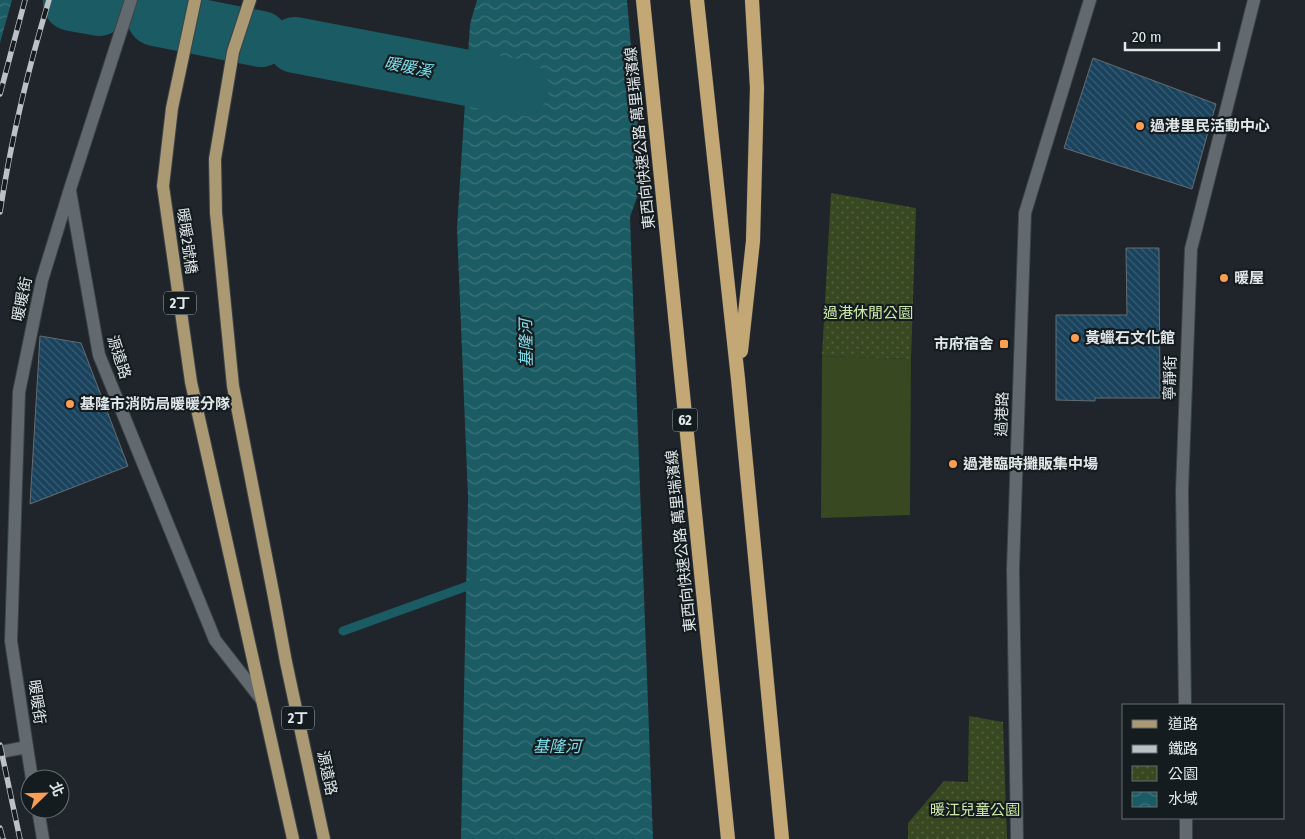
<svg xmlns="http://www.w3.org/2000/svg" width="1305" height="839" viewBox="0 0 1305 839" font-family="'Fira Sans Condensed','Noto Sans TC',sans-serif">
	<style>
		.grass { fill: #384820 }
		.park { fill: url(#park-dots) }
		.water { fill: url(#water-waves) }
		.pier { fill: #1f252a }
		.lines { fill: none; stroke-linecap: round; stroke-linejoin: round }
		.stream { stroke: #1b5b63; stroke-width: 9 }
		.river { stroke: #1b5b63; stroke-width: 56 }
		.building { fill: url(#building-back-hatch); stroke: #646c72 }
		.minor-casing { stroke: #3c4246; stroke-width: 14 }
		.tertiary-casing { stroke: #3c4246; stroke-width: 14 }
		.primary-casing { stroke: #3c4246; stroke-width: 14 }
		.trunk-casing { stroke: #3c4246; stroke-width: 15 }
		.minor { stroke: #626a70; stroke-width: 12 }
		.tertiary { stroke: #626a70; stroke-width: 12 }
		.primary { stroke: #ab9974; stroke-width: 12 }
		.trunk { stroke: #c3a876; stroke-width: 14 }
		.rail-casing { stroke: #bcc1c5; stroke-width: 5.5 }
		.rail { stroke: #151c20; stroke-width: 4; stroke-dasharray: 11; stroke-linecap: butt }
		.poi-dot { fill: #fb9e51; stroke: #151c20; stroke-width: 2 }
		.labels { text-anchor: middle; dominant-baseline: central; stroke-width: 4.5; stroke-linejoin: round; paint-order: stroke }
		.shield { fill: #151c20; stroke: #a4aaad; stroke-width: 1 }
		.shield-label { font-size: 14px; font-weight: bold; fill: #e2e7ea }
		.poi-label { font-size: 15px; font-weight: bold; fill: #e2e7ea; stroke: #151c20; text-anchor: start }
		.street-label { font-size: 15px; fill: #e2e7ea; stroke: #151c20 }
		.park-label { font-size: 15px; fill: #ceeaa6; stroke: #151c20 }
		.water-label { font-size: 16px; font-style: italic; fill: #7ee0ed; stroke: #151c20 }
	</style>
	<defs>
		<pattern id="park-dots" width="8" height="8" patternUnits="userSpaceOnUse" patternTransform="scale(1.25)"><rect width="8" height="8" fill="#384820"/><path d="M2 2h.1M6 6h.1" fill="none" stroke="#546241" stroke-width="1.8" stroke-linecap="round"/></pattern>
		<pattern id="water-waves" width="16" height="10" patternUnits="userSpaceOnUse" patternTransform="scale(1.25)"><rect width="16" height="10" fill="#1b5b63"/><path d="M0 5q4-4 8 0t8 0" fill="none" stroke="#3c737a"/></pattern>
		<pattern id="building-back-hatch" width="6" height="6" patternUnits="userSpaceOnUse" patternTransform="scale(1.25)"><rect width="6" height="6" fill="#19425c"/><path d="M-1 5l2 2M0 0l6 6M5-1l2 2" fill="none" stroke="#3a5d74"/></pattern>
	</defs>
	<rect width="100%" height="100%" fill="#1f252a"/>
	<path class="grass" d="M 822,356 L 911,359 L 910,515 L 821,518 Z"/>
	<path class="park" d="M 831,193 L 916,208 L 911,359 L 822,356 Z
		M 969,716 L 1003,722 L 1007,839 L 908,839 L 908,823 L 944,781 L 968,782 Z"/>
	<path class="water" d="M 0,0 L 12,0 L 0,43 Z
		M 477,0 L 707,0 L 630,217 L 653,839 L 461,839 L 468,498 L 457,228 L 470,24 Z"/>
	<path class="pier" d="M 627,0 L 709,0 L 644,185 L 635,92 Z"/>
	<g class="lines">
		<path class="stream" d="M 343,631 L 476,583"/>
		<path class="river" d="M 71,3 L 99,8
			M 155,18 L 261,39
			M 295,45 L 521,88"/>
	</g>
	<path class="building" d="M 1093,58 L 1216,104 L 1192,189 L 1064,148 Z
		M 1126,248 L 1159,248 L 1160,398 L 1095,398 L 1095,401 L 1056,400 L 1056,315 L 1127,315 Z
		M 40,336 L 81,343 L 128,466 L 30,504 Z"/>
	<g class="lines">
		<defs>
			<path id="minor" d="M 70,191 L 99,355 L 215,640 L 261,699
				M 1185,705 L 1182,491 L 1191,249 L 1254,0
				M 27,747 L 11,641 L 19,392 L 42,280 L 70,189 L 131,0
				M 1186,818 L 1186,839"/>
			<path id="tertiary" d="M 0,752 L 27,747 L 32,779
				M 38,809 L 43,839
				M 1017,839 L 1013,569 L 1025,213 L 1090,0"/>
			<path id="primary" d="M 195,0 L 172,108 L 163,186 L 191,382 L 293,839
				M 250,0 L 233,52 L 215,159 L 216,213 L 233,386 L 274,597 L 286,662 L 324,839"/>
			<path id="trunk" d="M 643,0 L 728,839
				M 697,0 L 738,379 L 782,839
				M 741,351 L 753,241 L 757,88 L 752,0"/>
		</defs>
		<use href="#minor" class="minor-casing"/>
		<use href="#tertiary" class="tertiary-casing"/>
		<use href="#primary" class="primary-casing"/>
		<use href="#trunk" class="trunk-casing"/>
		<use href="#minor" class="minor"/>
		<use href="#tertiary" class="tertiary"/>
		<use href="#primary" class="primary"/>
		<use href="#trunk" class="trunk"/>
		<defs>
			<path id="rail" d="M 0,94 L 25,0
				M 0,212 C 11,140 28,69 49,0
				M 0,745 L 20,839
				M 0,828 L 3,839"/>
		</defs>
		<use href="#rail" class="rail-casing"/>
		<use href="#rail" class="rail"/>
	</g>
	<g class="poi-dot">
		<circle cx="1140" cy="126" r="5"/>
		<circle cx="1224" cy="278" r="5"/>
		<circle cx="1075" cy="338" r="5"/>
		<rect x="999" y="339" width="10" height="10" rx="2.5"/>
		<circle cx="70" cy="404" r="5"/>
		<circle cx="953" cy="464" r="5"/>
	</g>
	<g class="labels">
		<g class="shield">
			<rect x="164" y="291.5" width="32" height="23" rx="4"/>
			<rect x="672.5" y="408.5" width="25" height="23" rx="4"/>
			<rect x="282" y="706.5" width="32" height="23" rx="4"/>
		</g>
		<g class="shield-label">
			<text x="180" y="303">2丁</text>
			<text x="685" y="420">62</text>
			<text x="298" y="718">2丁</text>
		</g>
		<g class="poi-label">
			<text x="1150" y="126">過港里民活動中心</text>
			<text x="1234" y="278">暖屋</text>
			<text x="1085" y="338">黃蠟石文化館</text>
			<text x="994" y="344" text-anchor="end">市府宿舍</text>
			<text x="80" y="404">基隆市消防局暖暖分隊</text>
			<text x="963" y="464">過港臨時攤販集中場</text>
		</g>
		<g class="street-label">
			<text transform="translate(640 138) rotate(-96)">東西向快速公路 萬里瑞濱線</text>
			<text transform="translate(187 241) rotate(82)">暖暖2號橋</text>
			<text transform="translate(22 299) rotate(-78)">暖暖街</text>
			<text transform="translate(119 357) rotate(72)">源遠路</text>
			<text transform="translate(1170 378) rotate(-88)">寧靜街</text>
			<text transform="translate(1002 414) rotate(-88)">過港路</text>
			<text transform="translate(681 541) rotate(-96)">東西向快速公路 萬里瑞濱線</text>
			<text transform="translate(37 702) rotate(82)">暖暖街</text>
			<text transform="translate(327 773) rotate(78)">源遠路</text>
		</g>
		<g class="park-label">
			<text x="868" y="313">過港休閒公園</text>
			<text x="975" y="810">暖江兒童公園</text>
		</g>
		<g class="water-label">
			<text transform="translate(408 67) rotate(11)">暖暖溪</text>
			<text transform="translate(526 343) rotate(-91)">基隆河</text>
			<text x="557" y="746">基隆河</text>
		</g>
	</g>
	<rect x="1122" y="704" width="162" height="115" fill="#151c20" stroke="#676d71"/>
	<rect x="1132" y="720" width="25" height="8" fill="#ab9974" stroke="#676d71"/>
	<text x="1168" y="729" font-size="15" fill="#e2e7ea">道路</text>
	<rect x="1132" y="745" width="25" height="8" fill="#bcc1c5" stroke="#676d71"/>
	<text x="1168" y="754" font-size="15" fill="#e2e7ea">鐵路</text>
	<rect x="1132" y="766" width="25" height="15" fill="url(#park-dots)" stroke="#676d71"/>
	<text x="1168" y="779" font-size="15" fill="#e2e7ea">公園</text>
	<rect x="1132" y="792" width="25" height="15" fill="url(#water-waves)" stroke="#676d71"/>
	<text x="1168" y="804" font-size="15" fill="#e2e7ea">水域</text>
	<g transform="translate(45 794) rotate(67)"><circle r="24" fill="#151c20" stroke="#676d71"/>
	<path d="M0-4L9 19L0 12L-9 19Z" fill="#fb9e51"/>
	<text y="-8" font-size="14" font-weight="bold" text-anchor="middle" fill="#e2e7ea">北</text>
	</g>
	<path d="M1125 42v8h94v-8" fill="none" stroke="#e2e7ea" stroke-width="2.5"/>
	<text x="1132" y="42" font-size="15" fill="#e2e7ea" stroke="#151c20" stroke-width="4" paint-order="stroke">20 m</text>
</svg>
